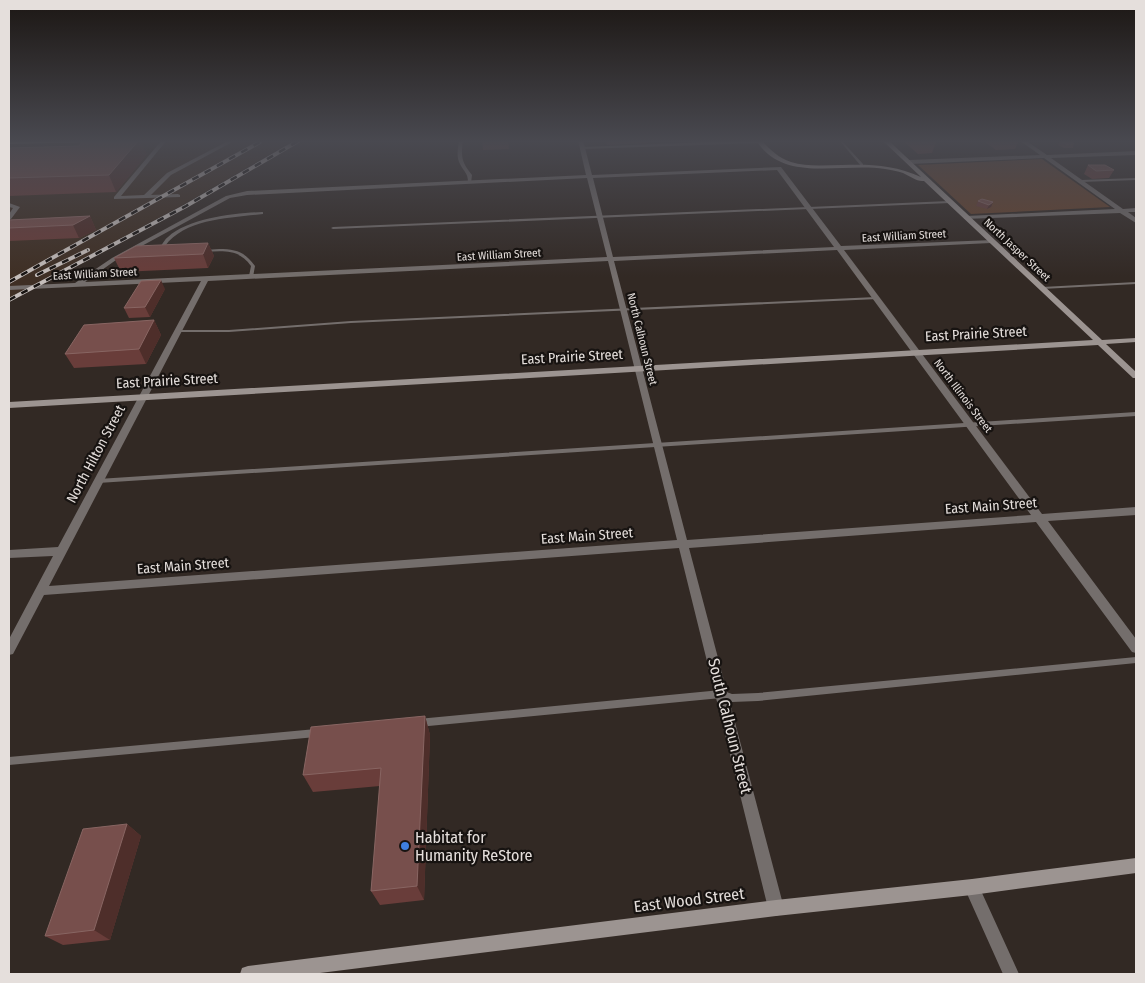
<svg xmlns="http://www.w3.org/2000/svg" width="1145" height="983" viewBox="0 0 1145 983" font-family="'Fira Sans Condensed',sans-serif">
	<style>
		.commercial { fill: #3f2f24 }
		.green { fill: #68422b }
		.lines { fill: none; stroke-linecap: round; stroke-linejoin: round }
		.lane { fill: #746e6c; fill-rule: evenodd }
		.street { fill: #746e6c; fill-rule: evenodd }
		.secondary { fill: #9c9491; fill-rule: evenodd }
		.primary { fill: #bcb1ad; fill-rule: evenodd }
		.rail-casing { stroke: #c5bebb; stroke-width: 4 }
		.rail { stroke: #171311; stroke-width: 2.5; stroke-dasharray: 7; stroke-linecap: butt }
		.wall { fill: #693d3a }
		.shaded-wall { fill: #4e2e2a }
		.building { fill: #774f4c; stroke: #886562 }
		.shop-dot { fill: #3f7fe0; stroke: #171311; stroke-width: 2 }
		.labels { text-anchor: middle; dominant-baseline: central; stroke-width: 4.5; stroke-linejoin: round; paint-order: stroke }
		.far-street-label { font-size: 11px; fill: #e5dfdc; stroke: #171311 }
		.street-label { font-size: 14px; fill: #e5dfdc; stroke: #171311 }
		.near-street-label { font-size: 16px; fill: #e5dfdc; stroke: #171311 }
		.near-poi-label { font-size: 16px; fill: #e5dfdc; stroke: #171311; text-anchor: start }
	</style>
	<rect width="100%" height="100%" fill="#322924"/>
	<path class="commercial" d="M 9,140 L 294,140 L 179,207 L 9,298 Z"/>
	<path class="green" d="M 1042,159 L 1110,207 L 971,214 L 918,165 Z"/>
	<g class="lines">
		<path class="lane" d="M 459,140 L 463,140 C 461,156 461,162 472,175 L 471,183 L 468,182 C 468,173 464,172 460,164 C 456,157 458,148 459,140 Z
			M 758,140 L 796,140 L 794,141 L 762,142 L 760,143 L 582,149 L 580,148 L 582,147 Z
			M 839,140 L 841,140 L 863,164 L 863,166 L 861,166 Z
			M 1136,178 L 1136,180 L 1081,182 L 1079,181 L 1081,180 Z
			M 949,201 L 950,201 L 950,203 L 333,229 L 331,228 L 333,227 Z
			M 262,212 L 263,212 L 263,214 C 231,218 186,218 165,246 L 169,250 L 168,251 L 166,251 L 161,246 C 163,243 165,239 168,237 C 188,218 236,213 262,212 Z
			M 219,249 C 236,249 245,252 255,266 L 253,277 L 249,276 L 251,266 C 239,249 224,251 205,252 L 203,251 L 205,250 Z
			M 1136,282 L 1136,284 L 1042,289 L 1040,288 L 1042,287 Z
			M 876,297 L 878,297 L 878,299 L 351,323 L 229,332 L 178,332 L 176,331 L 178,330 L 229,330 L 351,321 Z
			M 1136,412 L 1136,416 L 98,483 L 95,481 L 98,479 Z
			M 1136,657 L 1136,663 L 758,701 L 732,702 L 721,698 L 418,727 L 415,726 L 414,723 L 415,720 L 418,719 L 721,690 L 732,694 L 758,693 Z
			M 316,729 L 319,730 L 320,733 L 319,736 L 316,737 L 9,765 L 9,757 Z"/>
		<path class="street" d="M 162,140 L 167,140 L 121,196 L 144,195 L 167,173 L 230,140 L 236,140 L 171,175 L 151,195 L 178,194 L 180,195 L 180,197 L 114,199 L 114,197 Z
			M 578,140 L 583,140 L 592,175 L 781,167 L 841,246 L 993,240 L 994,241 L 991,243 L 844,250 L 1042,514 L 1136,507 L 1136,515 L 1048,521 L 1136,639 L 1136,653 L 1132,652 L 1036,522 L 689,548 L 784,908 L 782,914 L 776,916 L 770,914 L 768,908 L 679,548 L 44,595 L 13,654 L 9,655 L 9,639 L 53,556 L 9,558 L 9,550 L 58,547 L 201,281 L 9,290 L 9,286 L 75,283 L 112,258 L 226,196 L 247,191 L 586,175 ZM 777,170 L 834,247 L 613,257 L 593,178 ZM 587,178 L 607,257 L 85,282 L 116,260 L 230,198 L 247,195 ZM 837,250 L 1031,515 L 687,540 L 614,261 ZM 608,261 L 677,540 L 49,586 L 208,281 Z
			M 1019,140 L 1025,140 L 1047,155 L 1136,151 L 1136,155 L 1051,158 L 1123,209 L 1136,208 L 1136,212 L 1128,212 L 1136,218 L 1136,223 L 1120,213 L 964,219 L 964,217 L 966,216 L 1115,209 L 1044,158 L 909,164 L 906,162 L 909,160 L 1040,155 Z
			M 9,203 L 20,207 L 11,219 L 9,220 L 9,214 L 13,208 L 9,207 Z
			M 972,879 L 977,882 L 1019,974 L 1003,974 L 964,887 L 967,882 Z"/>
		<path class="secondary" d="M 756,140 L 761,140 C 770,149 778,158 791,162 C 807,167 825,165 842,165 C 870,164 895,165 921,177 L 882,140 L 888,140 L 1102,340 L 1136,338 L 1136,342 L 1106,344 L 1136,372 L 1136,378 L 1133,378 L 1098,345 L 9,408 L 9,402 L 1093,340 L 924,181 C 917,182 910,176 903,173 C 898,171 891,170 885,169 C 842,162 783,184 756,140 Z
			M 1136,858 L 1136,873 L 972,895 L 776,916 L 312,974 L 240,974 L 242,968 L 248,966 L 776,900 L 972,879 Z"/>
		<path class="primary" d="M 9,140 L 90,140 L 87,142 L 9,144 Z"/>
		<defs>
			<path id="rail" d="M 37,275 L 88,250
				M 9,282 L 260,142
				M 9,300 L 186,206 L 300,140"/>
		</defs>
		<use href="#rail" class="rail-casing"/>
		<use href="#rail" class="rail"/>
	</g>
	<path class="wall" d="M 482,140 L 508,140 L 509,149 L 483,150 Z
		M 605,140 L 648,140 L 648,143 L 607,145 Z
		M 902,140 L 949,140 L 948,141 L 936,142 L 932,153 L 918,154 Z
		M 967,140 L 1019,140 L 1015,149 L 996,150 L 985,142 L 971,142 Z
		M 1060,141 L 1074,144 L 1073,148 L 1064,148 L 1058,145 Z
		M 9,148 L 147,154 L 116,192 L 9,196 Z
		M 1088,165 L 1114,170 L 1109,178 L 1092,179 L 1084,174 Z
		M 978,201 L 993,202 L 991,207 L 987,209 L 976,206 Z
		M 90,216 L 96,230 L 79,238 L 9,241 L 9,220 Z
		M 208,243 L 214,256 L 208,268 L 121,272 L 114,258 Z
		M 165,289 L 150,317 L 129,318 L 124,308 Z
		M 154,320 L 161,335 L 146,364 L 74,368 L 65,354 Z
		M 425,716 L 430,735 L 424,900 L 380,905 L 371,891 L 380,786 L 313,792 L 303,775 Z
		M 127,824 L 141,836 L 110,940 L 63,945 L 45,936 Z"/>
	<path class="shaded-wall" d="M 139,140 L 141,140 L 147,154 L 116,192 L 109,175 Z
		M 993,202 L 991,207 L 987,209 L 989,205 Z
		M 90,216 L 96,230 L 79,238 L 73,225 Z
		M 208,243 L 214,256 L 208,268 L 203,254 Z
		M 161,280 L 165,289 L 150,317 L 145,307 Z
		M 154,320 L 161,335 L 146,364 L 139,349 Z
		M 425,716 L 430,735 L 424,900 L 417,886 Z
		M 127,824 L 141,836 L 110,940 L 94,930 Z"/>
	<path class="building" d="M 84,140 L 139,140 L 109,175 L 9,178 L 9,148 L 79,146 Z
		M 919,140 L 934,140 L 936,141 L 922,142 Z
		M 1068,140 L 1074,144 L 1066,144 L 1060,141 Z
		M 1088,165 L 1105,165 L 1114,170 L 1096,171 Z
		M 982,199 L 993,202 L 989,205 L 978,201 Z
		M 90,216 L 73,225 L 9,228 L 9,220 Z
		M 208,243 L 203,254 L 114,258 L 136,246 Z
		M 161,280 L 145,307 L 124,308 L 141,281 Z
		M 154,320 L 139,349 L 65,354 L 84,325 Z
		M 425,716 L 417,886 L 371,891 L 381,768 L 303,775 L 311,727 Z
		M 127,824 L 94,930 L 45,936 L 83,829 Z"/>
	<linearGradient id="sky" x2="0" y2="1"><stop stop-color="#1c1714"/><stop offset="0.51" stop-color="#494950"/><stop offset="1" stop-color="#494950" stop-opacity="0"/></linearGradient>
	<rect width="1145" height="277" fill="url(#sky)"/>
	<circle class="shop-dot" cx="405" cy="846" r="5"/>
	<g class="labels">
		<g class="far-street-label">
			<text transform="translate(904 236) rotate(-3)">East William Street</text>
			<text transform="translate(1017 250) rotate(43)">North Jasper Street</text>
			<text transform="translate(499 255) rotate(-3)">East William Street</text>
			<text transform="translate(95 274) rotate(-3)">East William Street</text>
			<text transform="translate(642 339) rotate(76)">North Calhoun Street</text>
			<text transform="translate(963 396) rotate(53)">North Illinois Street</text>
		</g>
		<g class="street-label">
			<text transform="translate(976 334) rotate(-3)">East Prairie Street</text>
			<text transform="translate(572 357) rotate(-3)">East Prairie Street</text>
			<text transform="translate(167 381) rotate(-3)">East Prairie Street</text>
			<text transform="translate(96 454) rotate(-62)">North Hilton Street</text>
			<text transform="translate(991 506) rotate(-4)">East Main Street</text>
			<text transform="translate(587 536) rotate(-4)">East Main Street</text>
			<text transform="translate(183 566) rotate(-4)">East Main Street</text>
		</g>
		<g class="near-street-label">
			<text transform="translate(730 726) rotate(76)">South Calhoun Street</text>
			<text transform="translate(689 900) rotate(-7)">East Wood Street</text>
		</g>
		<g class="near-poi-label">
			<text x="415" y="837">Habitat for<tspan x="415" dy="18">Humanity ReStore</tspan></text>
		</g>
	</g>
	<rect width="1145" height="983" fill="none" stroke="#e5dfdc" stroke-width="20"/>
</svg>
